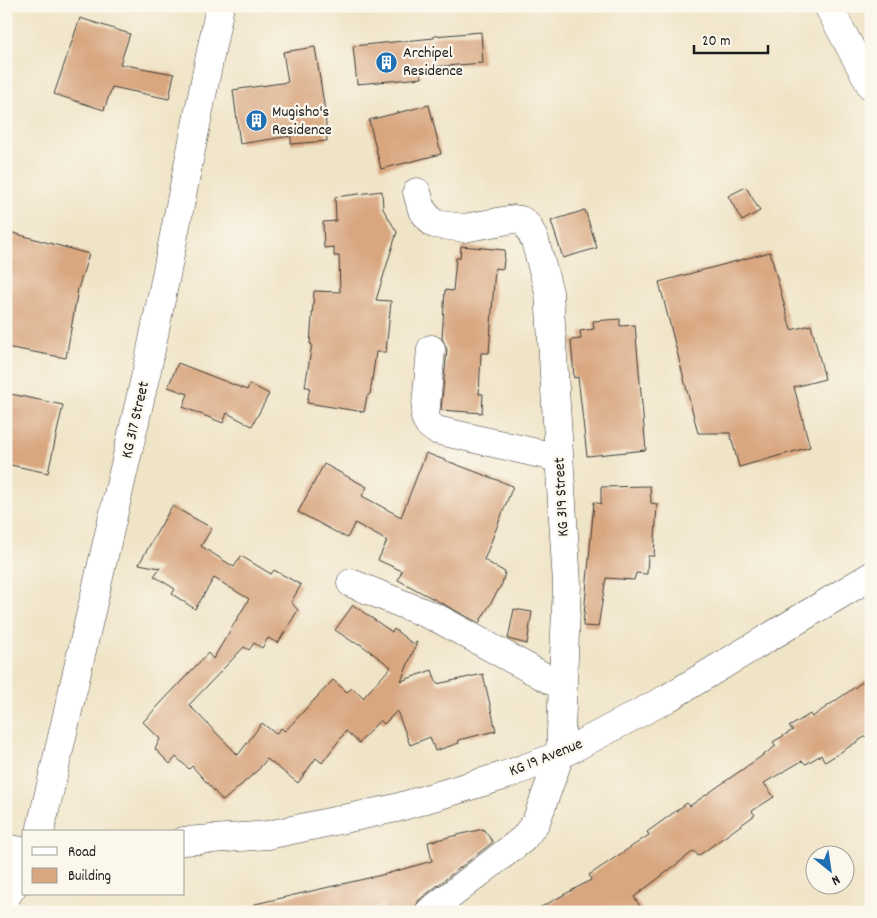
<svg xmlns="http://www.w3.org/2000/svg" width="877" height="918" viewBox="0 0 877 918" font-family="Dekko,sans-serif">
	<style>
		.building { fill: #d8a67f }
		.lines { fill: none; stroke-linecap: round; stroke-linejoin: round }
		.minor-casing { stroke: #3c3a36; stroke-width: 29 }
		.major-casing { stroke: #3c3a36; stroke-width: 29 }
		.minor { stroke: #fff; stroke-width: 28 }
		.major { stroke: #fff; stroke-width: 28 }
		.labels { text-anchor: middle; dominant-baseline: central; stroke-width: 4.5; stroke-linejoin: round; paint-order: stroke }
		.poi-label { font-size: 16px; fill: #1c1c1c; stroke: #fbf7ec; text-anchor: start }
		.street-label { font-size: 16px; fill: #1c1c1c; stroke: #fbf7ec }
	</style>
	<rect width="100%" height="100%" fill="#fbf7ec"/>
	<filter id="ink" filterUnits="userSpaceOnUse"><feTurbulence type="fractalNoise" baseFrequency=".02" numOctaves="2"/><feDisplacementMap in="SourceGraphic" scale="10" xChannelSelector="R" yChannelSelector="G"/><feConvolveMatrix kernelMatrix="1 2 1 2 8 2 1 2 1" color-interpolation-filters="sRGB"/></filter>
	<filter id="wash" filterUnits="userSpaceOnUse"><feTurbulence type="fractalNoise" baseFrequency=".0096" numOctaves="4" result="noise"/><feDisplacementMap in="SourceGraphic" scale="20" xChannelSelector="R" yChannelSelector="G"/><feGaussianBlur stdDeviation="1.12" result="paint"/><feColorMatrix in="noise" values="0 0 0 0 0 0 0 0 0 0 0 0 0 0 0 0 0 1.4 0 .05"/><feComposite in="paint" operator="in"/></filter>
	<g filter="url(#wash)">
		<rect width="100%" height="100%" fill="#f0e4c7"/>
		<g id="blocks">
			<path class="building" d="M 80,18 L 130,34 L 120,64 L 174,74 L 169,99 L 112,87 L 104,110 L 54,94 Z
				M 481,32 L 483,63 L 419,68 L 422,78 L 357,84 L 353,46 L 434,38 L 434,36 Z
				M 315,47 L 325,111 L 327,141 L 291,144 L 291,136 L 240,144 L 233,90 L 288,82 L 283,52 Z
				M 429,105 L 441,154 L 381,169 L 369,120 Z
				M 746,187 L 760,211 L 742,221 L 728,196 Z
				M 382,191 L 383,209 L 397,232 L 376,300 L 391,301 L 386,352 L 376,352 L 370,394 L 367,396 L 364,412 L 307,403 L 310,387 L 305,387 L 312,344 L 310,344 L 314,291 L 340,292 L 339,256 L 334,256 L 334,247 L 324,248 L 323,222 L 336,221 L 335,197 Z
				M 585,210 L 597,248 L 563,258 L 551,221 Z
				M 6,231 L 89,254 L 78,289 L 66,358 L 6,347 Z
				M 461,246 L 505,250 L 503,269 L 495,268 L 489,353 L 481,353 L 479,394 L 483,394 L 482,413 L 441,410 L 447,350 L 442,338 L 445,290 L 453,291 L 456,258 L 460,258 Z
				M 770,252 L 791,330 L 811,325 L 825,379 L 794,387 L 810,447 L 739,467 L 730,433 L 698,433 L 659,282 Z
				M 620,319 L 620,326 L 635,325 L 646,450 L 587,456 L 578,377 L 574,378 L 571,340 L 581,339 L 580,331 L 594,329 L 593,321 Z
				M 178,363 L 247,390 L 250,384 L 269,394 L 252,426 L 227,413 L 223,423 L 183,407 L 188,394 L 168,387 Z
				M 6,393 L 63,405 L 48,473 L 6,464 Z
				M 426,453 L 513,486 L 484,560 L 505,572 L 502,584 L 479,623 L 398,580 L 402,571 L 378,560 L 387,541 L 355,523 L 347,538 L 298,512 L 324,464 L 367,487 L 362,496 L 401,517 Z
				M 650,486 L 651,503 L 657,504 L 654,556 L 648,556 L 647,574 L 636,573 L 634,580 L 606,578 L 598,627 L 583,626 L 594,502 L 601,504 L 601,487 Z
				M 172,506 L 212,528 L 201,546 L 234,567 L 241,556 L 271,574 L 274,570 L 301,585 L 291,602 L 298,610 L 278,643 L 268,638 L 262,648 L 254,643 L 249,650 L 244,647 L 189,705 L 238,755 L 262,723 L 276,734 L 281,728 L 285,731 L 333,680 L 347,692 L 352,688 L 363,698 L 391,667 L 360,644 L 353,642 L 335,630 L 353,605 L 392,632 L 394,629 L 413,644 L 417,642 L 401,681 L 432,670 L 437,684 L 483,674 L 496,731 L 458,740 L 459,743 L 435,751 L 430,737 L 410,745 L 397,711 L 384,724 L 380,720 L 359,743 L 346,731 L 322,763 L 316,758 L 298,783 L 267,759 L 258,770 L 223,801 L 192,766 L 189,769 L 176,757 L 170,764 L 155,749 L 160,739 L 143,722 L 208,653 L 213,659 L 249,599 L 214,578 L 195,609 L 172,594 L 175,589 L 154,576 L 160,568 L 139,564 Z
				M 514,609 L 532,612 L 527,644 L 508,639 Z
				M 871,676 L 871,733 L 825,762 L 821,755 L 806,764 L 802,761 L 764,783 L 774,797 L 752,811 L 755,815 L 698,856 L 694,851 L 634,897 L 644,912 L 532,912 L 591,880 L 589,875 L 649,835 L 647,832 L 687,803 L 690,806 L 776,746 L 773,742 L 793,730 L 789,727 L 810,714 L 812,717 Z
				M 483,829 L 493,842 L 419,900 L 414,912 L 385,912 L 383,906 L 358,912 L 256,912 L 255,904 L 386,874 L 432,861 L 428,842 Z"/>
		</g>
	</g>
	<g filter="url(#ink)">
		<use href="#blocks" fill-opacity="0" stroke="#3c3a36" stroke-width="1"/>
		<g class="lines">
			<defs>
				<path id="minor" d="M 828,6 L 871,86
					M 417,192 L 422,210 L 434,224 L 464,228 L 514,219 L 521,220 L 528,226 L 535,241 L 549,292 L 567,584 L 560,755 L 536,822 L 523,839 L 429,912
					M 431,349 L 425,417 L 428,424 L 436,430 L 559,458
					M 351,583 L 439,619 L 563,687
					M 40,832 L 148,365 L 220,6
					M 6,897 L 24,870"/>
				<path id="major" d="M 184,841 L 268,835 L 396,808 L 503,776 L 560,755 L 666,699 L 871,576
					M 6,849 L 24,851"/>
			</defs>
			<use href="#minor" class="minor-casing"/>
			<use href="#major" class="major-casing"/>
			<use href="#minor" class="minor"/>
			<use href="#major" class="major"/>
		</g>
	</g>
	<defs>
		<symbol id="building-disc" viewBox="-11 -11 22 22"><circle r="9.5" fill="#1f6fb2" stroke="#fbf7ec"/><path d="M-4-6H4V6H1V3H-1V6H-4ZM-2.5-4.3h1.7v1.8h-1.7ZM.8-4.3h1.7v1.8H.8ZM-2.5-1h1.7V.8h-1.7ZM.8-1h1.7V.8H.8Z" fill="#fff"/></symbol>
	</defs>
	<g fill-rule="evenodd">
		<use href="#building-disc" x="374" y="50" width="25" height="25"/>
		<use href="#building-disc" x="244" y="108" width="25" height="25"/>
	</g>
	<g class="labels">
		<g class="poi-label">
			<text x="403" y="53">Archipel<tspan x="403" dy="18">Residence</tspan></text>
			<text x="272" y="112">Mugisho's<tspan x="272" dy="18">Residence</tspan></text>
		</g>
		<g class="street-label">
			<text transform="translate(136 420) rotate(-77)">KG 317 Street</text>
			<text transform="translate(562 497) rotate(-93)">KG 319 Street</text>
			<text transform="translate(546 758) rotate(-22)">KG 19 Avenue</text>
		</g>
	</g>
	<rect width="877" height="918" fill="none" stroke="#fbf7ec" stroke-width="25"/>
	<rect x="22" y="830" width="162" height="65" fill="#fbf7ec" stroke="#a29f99"/>
	<rect x="32" y="847" width="25" height="8" fill="#ffffff" stroke="#a29f99"/>
	<text x="68" y="856" font-size="15" fill="#1c1c1c">Road</text>
	<rect x="32" y="868" width="25" height="15" fill="#d8a67f" stroke="#a29f99"/>
	<text x="68" y="880" font-size="15" fill="#1c1c1c">Building</text>
	<g transform="translate(830 870) rotate(150)"><circle r="24" fill="#fbf7ec" stroke="#a29f99"/>
	<path d="M0-4L9 19L0 12L-9 19Z" fill="#1f6fb2"/>
	<text y="-8" font-size="14" font-weight="bold" text-anchor="middle" fill="#1c1c1c">N</text>
	</g>
	<path d="M694 45v8h74v-8" fill="none" stroke="#1c1c1c" stroke-width="2.5"/>
	<text x="702" y="45" font-size="15" fill="#1c1c1c" stroke="#fbf7ec" stroke-width="4" paint-order="stroke">20 m</text>
</svg>
